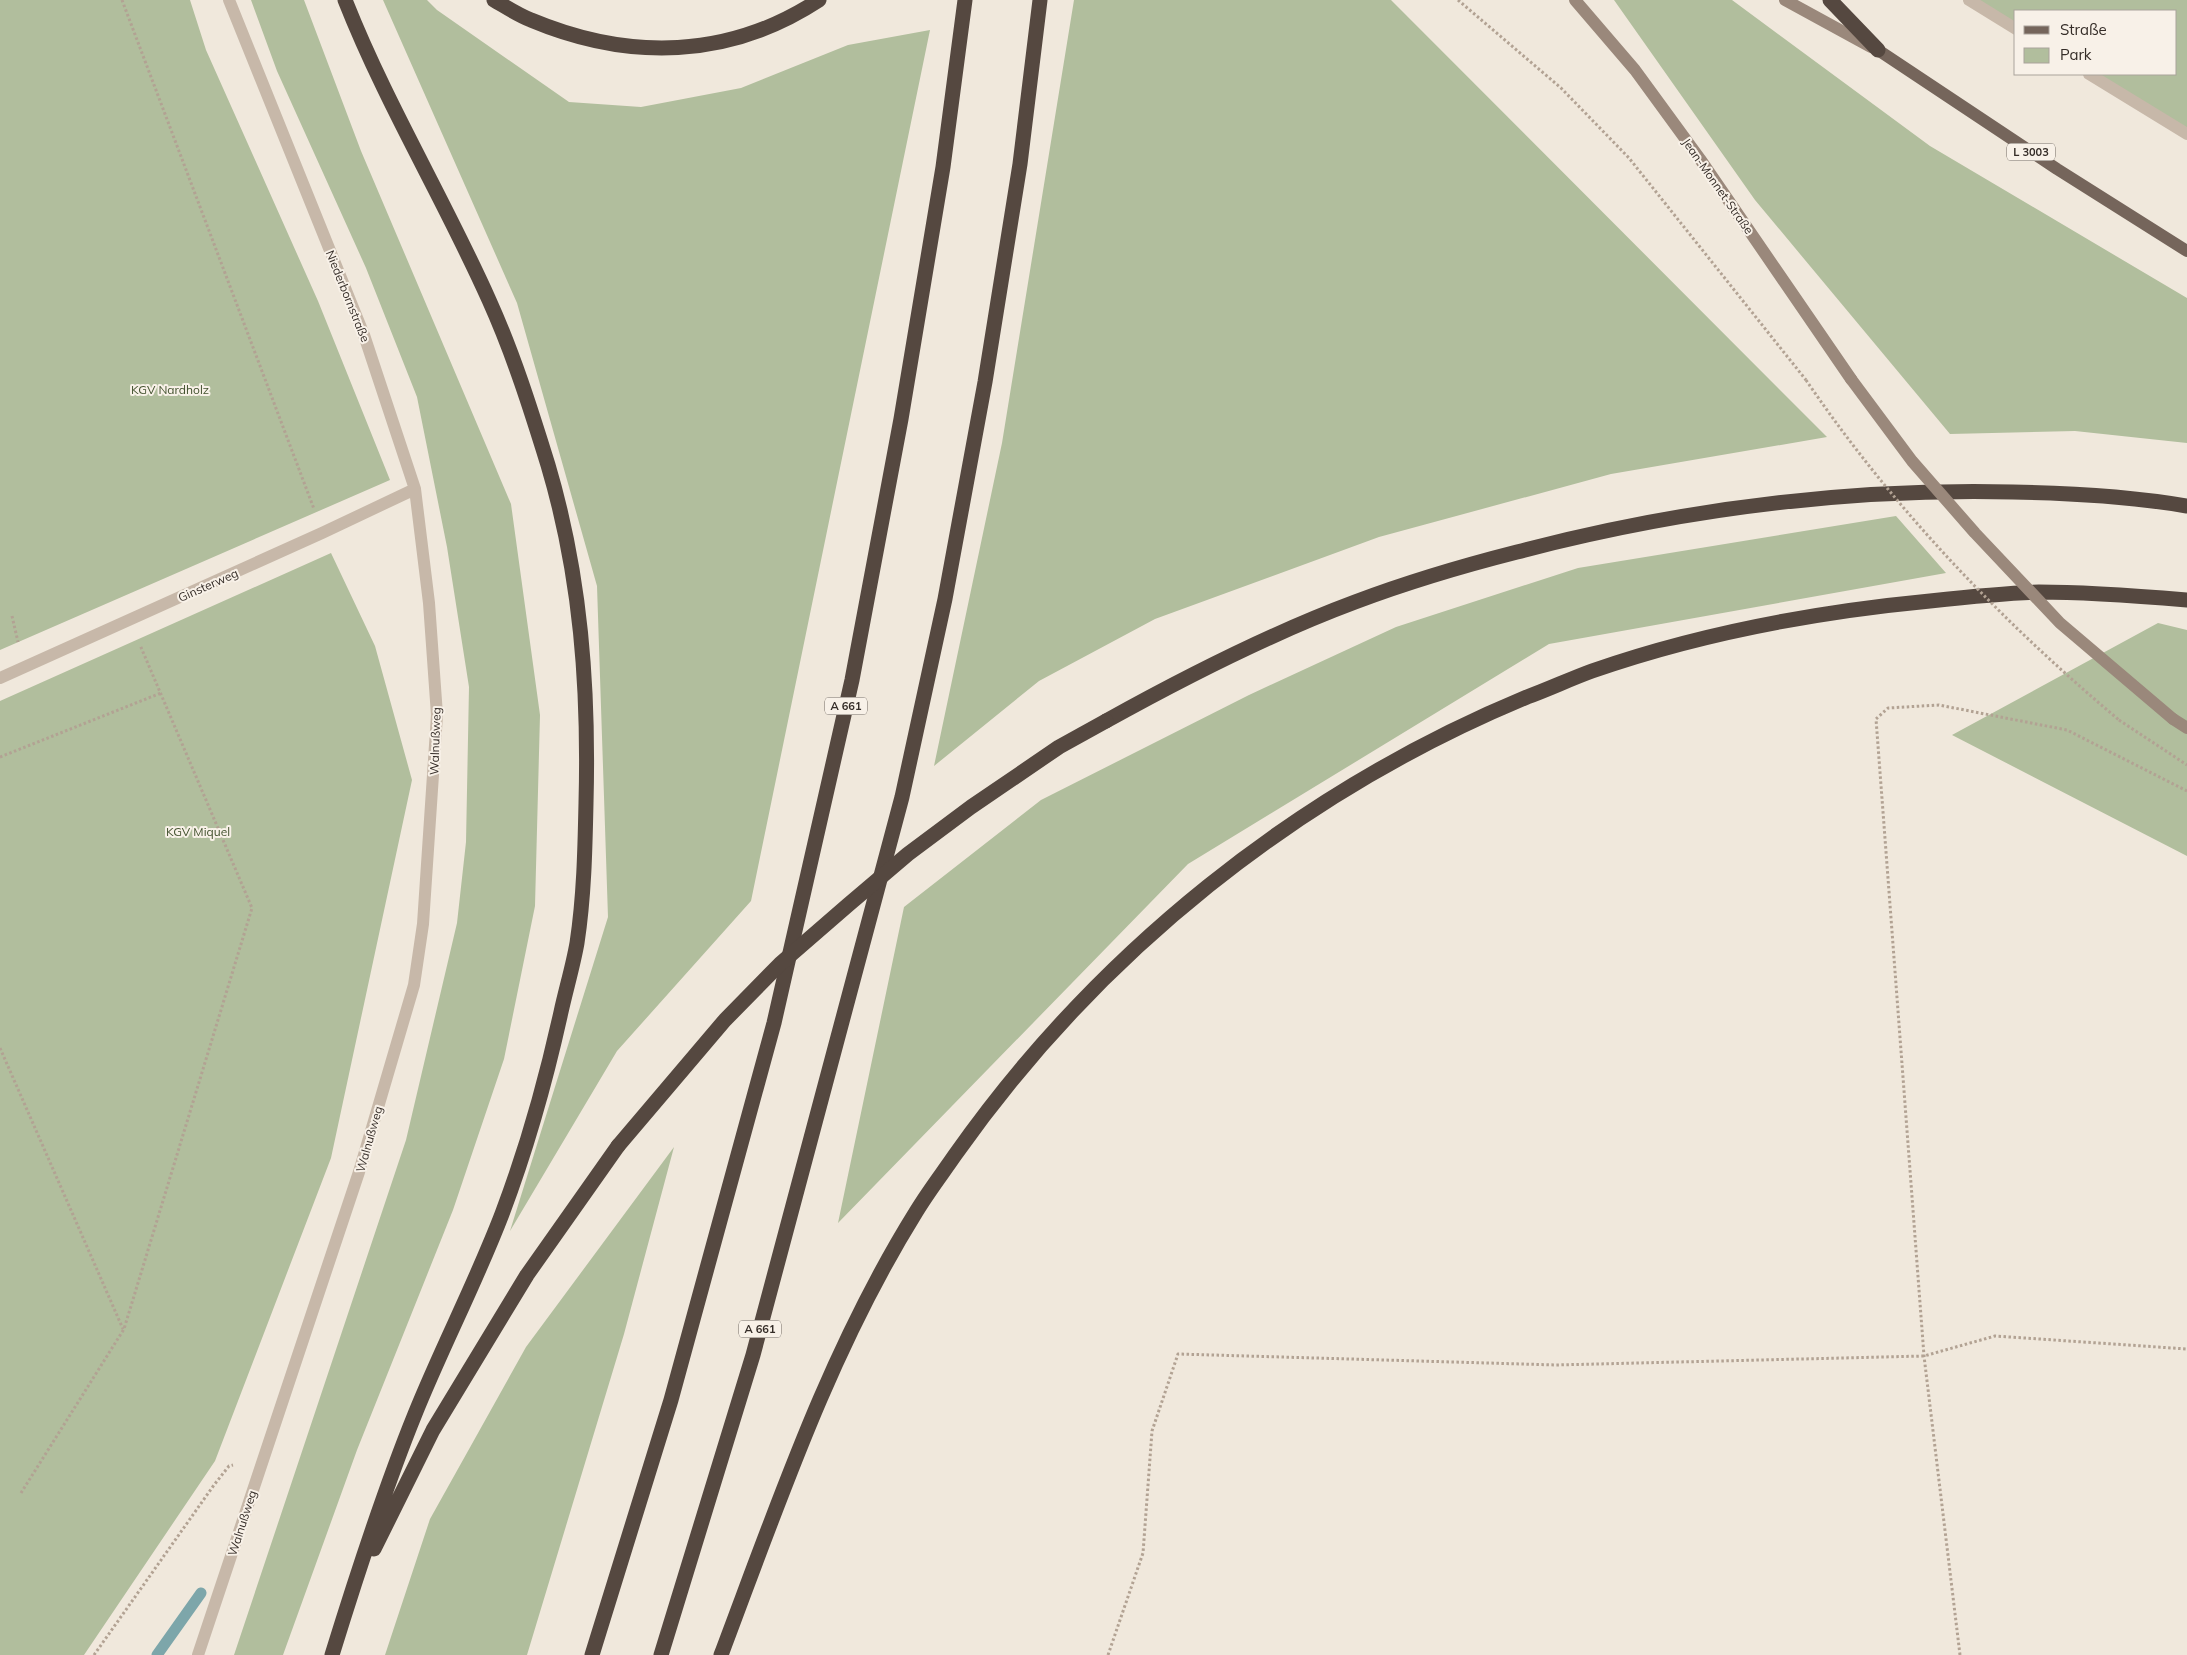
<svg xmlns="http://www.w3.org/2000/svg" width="2187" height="1655" viewBox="0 0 2187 1655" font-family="Mulish,sans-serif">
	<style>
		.green { fill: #b1be9d }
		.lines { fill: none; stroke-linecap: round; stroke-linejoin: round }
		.stream { stroke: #7da6aa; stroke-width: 11 }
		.path { stroke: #b2a293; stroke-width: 3; stroke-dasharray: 2.5 2.5; stroke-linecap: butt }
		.lane { stroke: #c7b8a9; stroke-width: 12 }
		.secondary { stroke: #9a887b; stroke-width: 12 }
		.primary { stroke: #75655b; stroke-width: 12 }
		.highway { stroke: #554840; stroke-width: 15 }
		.path-bridge { stroke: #b2a293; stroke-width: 3; stroke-dasharray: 2.5 2.5; stroke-linecap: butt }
		.secondary-bridge { stroke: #9a887b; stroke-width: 12 }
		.highway-bridge { stroke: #554840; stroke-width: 15 }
		.labels { text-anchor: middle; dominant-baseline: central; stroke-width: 4; stroke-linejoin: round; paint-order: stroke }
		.shield { fill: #f8f1e8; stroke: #706862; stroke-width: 1 }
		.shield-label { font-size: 11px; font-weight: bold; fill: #352d28 }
		.street-label { font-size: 12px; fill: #352d28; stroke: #f8f1e8 }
		.park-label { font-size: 12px; fill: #42512e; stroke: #f8f1e8 }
	</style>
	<rect width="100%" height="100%" fill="#f0e8dc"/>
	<path class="green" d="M 0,0 L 190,0 L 206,50 L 318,301 L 390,480 L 0,650 Z
		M 251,0 L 304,0 L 361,151 L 511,504 L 540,715 L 535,906 L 504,1059 L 453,1210 L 357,1450 L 283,1655 L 234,1655 L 406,1140 L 457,923 L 466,842 L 469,687 L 447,547 L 417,397 L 366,268 L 277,71 Z
		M 383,0 L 427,0 L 437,10 L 569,102 L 641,107 L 741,88 L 848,45 L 930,30 L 751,901 L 617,1051 L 510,1231 L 608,917 L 597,586 L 517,303 Z
		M 1074,0 L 1391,0 L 1827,437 L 1611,474 L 1379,537 L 1155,619 L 1039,681 L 934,766 L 1002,443 Z
		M 1614,0 L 1732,0 L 1930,146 L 2187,298 L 2187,443 L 2075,431 L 1950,434 L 1755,200 Z
		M 1966,0 L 2187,0 L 2187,139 L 2083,74 L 2176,74 L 2176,11 L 2016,11 L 2016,31 Z
		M 1896,516 L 1946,573 L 1549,644 L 1188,864 L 838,1223 L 904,907 L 1041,800 L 1249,695 L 1396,627 L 1578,568 Z
		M 331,553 L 375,646 L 412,780 L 331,1158 L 215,1461 L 84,1655 L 0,1655 L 0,701 Z
		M 2158,623 L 2187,630 L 2187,856 L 1952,735 Z
		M 674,1147 L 624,1334 L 527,1655 L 385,1655 L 430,1519 L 526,1347 Z"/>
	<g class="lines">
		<path class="stream" d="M 157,1655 L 201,1593"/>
		<path class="path" d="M 122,0 L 314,509
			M 1458,0 L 1561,88 L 1629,158 L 1806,380
			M 12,616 L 18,642
			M 2119,720 L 2187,765
			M 0,757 L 161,693
			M 0,1048 L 123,1329
			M 21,1493 L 124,1329 L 252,908 L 140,645
			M 94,1655 L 214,1485 L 229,1466 L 233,1465
			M 1108,1655 L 1143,1553 L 1152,1431 L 1178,1354 L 1556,1365 L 1924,1356 L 1995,1336 L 2187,1349
			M 1960,1655 L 1924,1356 L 1876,719 L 1888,708 L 1939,705 L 2067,730 L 2187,791"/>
		<path class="lane" d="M 1969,0 L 2016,29
			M 2089,74 L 2187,134
			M 0,678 L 322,533 L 415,489
			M 198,1655 L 359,1172 L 414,985 L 423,924 L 437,715 L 429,603 L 415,489 L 364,335 L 229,0"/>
		<path class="secondary" d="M 1575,0 L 1635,70 L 1700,159 L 1851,379
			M 1785,0 L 1871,47
			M 2173,719 L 2187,728"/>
		<path class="primary" d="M 1878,50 L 2057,169 L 2187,251"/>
		<path class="highway" d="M 494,0 C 506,7 518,15 531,20 C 629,61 729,59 819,0
			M 1830,0 L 1878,50
			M 1106,721 C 1187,676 1269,634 1355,602 C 1408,582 1462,566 1517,552 C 1681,509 1843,488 2013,492 C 2071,493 2129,496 2187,506
			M 374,1549 L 433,1430 L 527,1275 L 618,1146
			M 332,1655 C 357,1574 383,1493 415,1414 C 442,1347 476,1282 502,1214 C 527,1148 546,1080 561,1012 C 566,989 573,966 577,943 C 584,897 585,850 586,803 C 589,688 581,576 548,465 C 531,410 513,353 489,300 C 444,199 386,104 345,0
			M 592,1655 L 671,1400 L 774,1023 L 852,680 L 901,419 L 943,167 L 965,0
			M 661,1655 L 753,1355 L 902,797 L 945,599 L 985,382 L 1020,164 L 1040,0
			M 721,1655 C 778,1504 830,1350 916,1212 C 928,1192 942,1174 955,1155 C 1098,952 1298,792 1527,697 C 1549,689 1570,679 1592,671 C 1701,633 1815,612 1930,601 C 1966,597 2002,593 2039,592 C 2088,592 2138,596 2187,600"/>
		<path class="path-bridge" d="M 1806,380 C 1893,508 2001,621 2119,720"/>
		<path class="secondary-bridge" d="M 1851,379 L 1912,461 L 1975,533 L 2060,623 L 2173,719"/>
		<path class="highway-bridge" d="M 618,1146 L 725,1020 L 780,964 L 848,905 L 908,854 L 971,807 L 1059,747 L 1106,721"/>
	</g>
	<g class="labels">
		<g class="shield">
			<rect x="2007" y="143.5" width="48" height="17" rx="4"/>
			<rect x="825" y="697.5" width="42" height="17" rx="4"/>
			<rect x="739" y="1320.5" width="42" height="17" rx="4"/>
		</g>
		<g class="shield-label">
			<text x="2031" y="152">L 3003</text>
			<text x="846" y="706">A 661</text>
			<text x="760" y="1329">A 661</text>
		</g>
		<g class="street-label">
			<text transform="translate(1718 186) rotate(55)">Jean-Monnet-Straße</text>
			<text transform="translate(348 296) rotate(68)">Niederbornstraße</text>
			<text transform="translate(208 585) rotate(-24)">Ginsterweg</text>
			<text transform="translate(435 741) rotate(-88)">Walnußweg</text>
			<text transform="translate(369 1139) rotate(-74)">Walnußweg</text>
			<text transform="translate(242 1523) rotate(-72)">Walnußweg</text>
		</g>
		<g class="park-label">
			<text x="170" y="389">KGV Nardholz</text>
			<text x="198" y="831">KGV Miquel</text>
		</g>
	</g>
	<rect x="2014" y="10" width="162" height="65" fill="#f8f1e8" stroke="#aaa39b"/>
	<rect x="2024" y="26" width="25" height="8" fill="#75655b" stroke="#aaa39b"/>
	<text x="2060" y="35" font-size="15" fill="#352d28">Straße</text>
	<rect x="2024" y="48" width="25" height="15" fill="#b1be9d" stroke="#aaa39b"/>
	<text x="2060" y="60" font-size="15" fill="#352d28">Park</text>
</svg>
